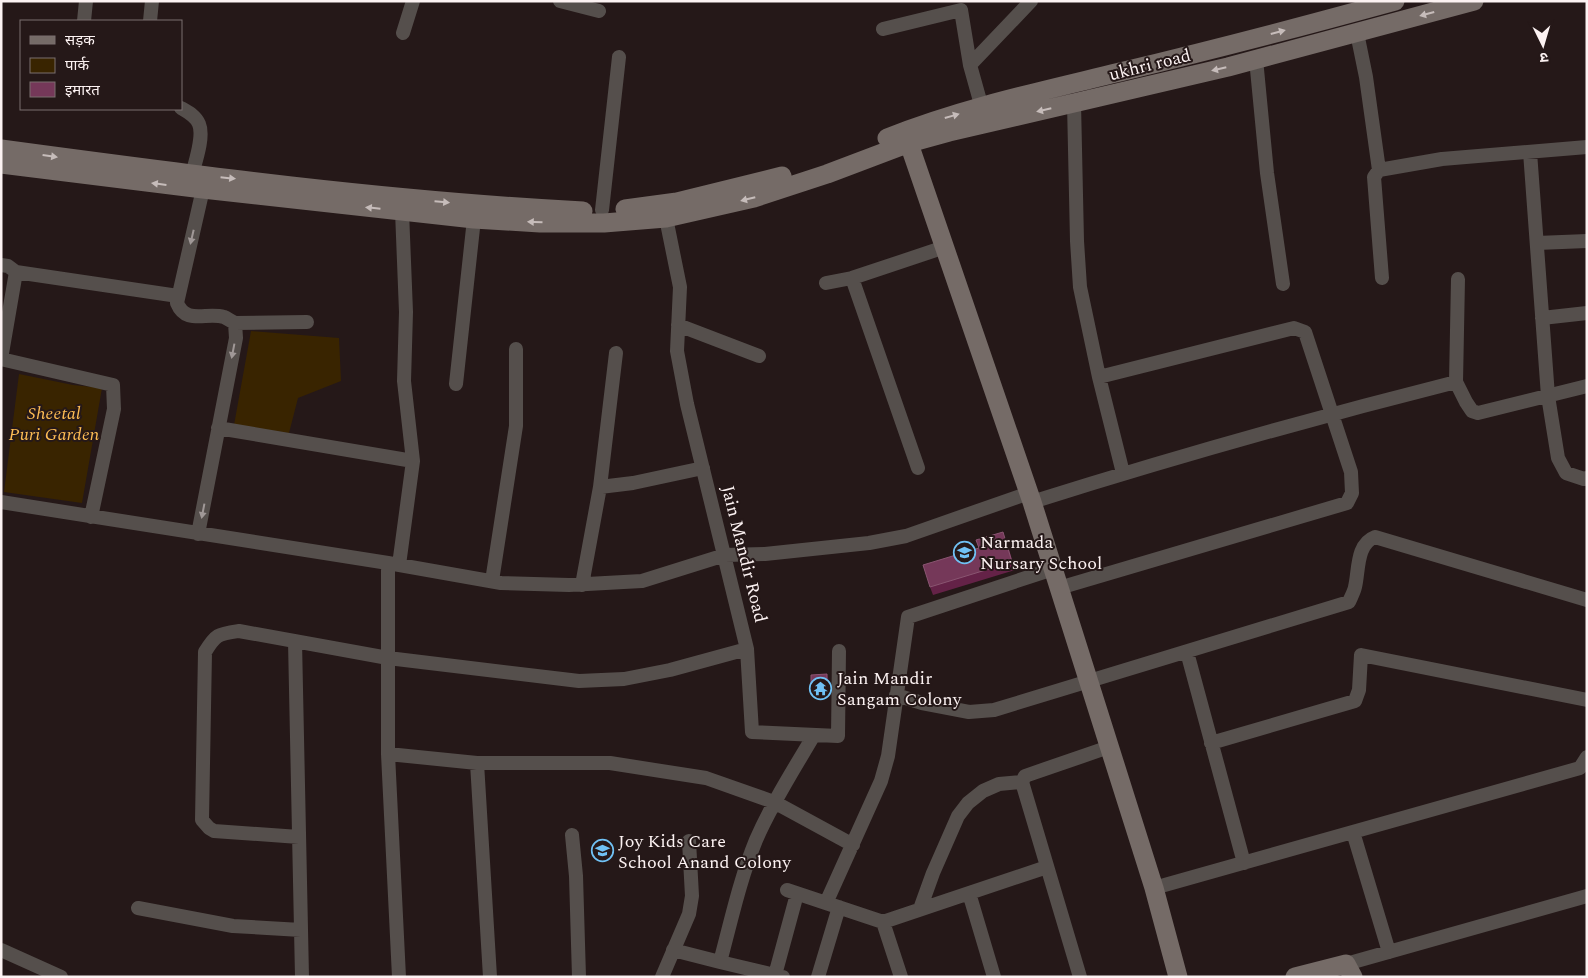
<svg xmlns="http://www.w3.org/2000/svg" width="1588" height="978" viewBox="0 0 1588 978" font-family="Spectral,'Noto Sans Devanagari',serif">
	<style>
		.green { fill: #392400 }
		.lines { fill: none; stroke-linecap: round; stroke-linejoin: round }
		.street { stroke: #554f4c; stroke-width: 14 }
		.secondary { stroke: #756b67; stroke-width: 19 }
		.wall { fill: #642247 }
		.shaded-wall { fill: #44142c }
		.building { fill: #753859; stroke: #8a5571 }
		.oneway { fill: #c6bcba }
		.oneway2 { fill: #a09897 }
		.labels { text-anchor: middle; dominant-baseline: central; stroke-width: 4; stroke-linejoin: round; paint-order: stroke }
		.street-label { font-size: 18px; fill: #fcf2f2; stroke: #251818 }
		.park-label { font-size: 18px; font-style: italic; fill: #fdbc54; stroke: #251818 }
		.poi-label { font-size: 18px; fill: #fcf2f2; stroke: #251818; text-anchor: start }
	</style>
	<rect width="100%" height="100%" fill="#251818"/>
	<path class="green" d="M 251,331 L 339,338 L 341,381 L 298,398 L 289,433 L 234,425 Z
		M 19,374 L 73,385 L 102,388 L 82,503 L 4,492 Z"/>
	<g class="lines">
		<path class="street" d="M 560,1 L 599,11
			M 84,21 L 86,1
			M 150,21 L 152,1
			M 883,29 L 961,10 L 970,65 L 982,108
			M 403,33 L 413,1
			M 1357,33 L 1366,77 L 1379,170
			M 1256,59 L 1267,173 L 1283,284
			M 970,65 L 1031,1
			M 1074,103 L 1077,241 L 1080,287 L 1099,377 L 1123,473
			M 181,108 C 188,112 196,116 199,124 C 205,138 193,168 190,182
			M 1530,152 L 1548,396 L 1558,458 L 1566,473 L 1584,479 L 1587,478
			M 602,210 L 619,57
			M 402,211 L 406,312 L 404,381 L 413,461
			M 666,218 L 680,287 L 677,351 L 687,404 L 747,649 L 752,732 L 838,736 L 839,651
			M 1537,243 L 1587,241
			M 1,265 L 8,266 L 16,272 L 1,359 L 113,385 L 114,409 L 91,517
			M 16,272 L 178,296
			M 852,278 L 918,468
			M 1382,278 L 1374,177 L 1379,170 L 1442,159 L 1587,147
			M 1458,279 L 1456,382 L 1466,402 L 1472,411 L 1478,413 L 1587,386
			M 826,283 L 852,278 L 945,247
			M 1542,318 L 1587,313
			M 235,323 L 307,322
			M 678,325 L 759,356
			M 456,384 L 474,219
			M 218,428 L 413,461 L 399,565
			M 600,487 L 616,353
			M 1,502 L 388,563 L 501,583 L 569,585 L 642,581 L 725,555 L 765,554 L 869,543 L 906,536 L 1029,493
			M 1032,502 C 1172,458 1313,418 1456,382
			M 198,534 L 236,338 L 235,323 C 232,322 227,318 224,317 C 206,312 186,325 177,303 L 203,189
			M 388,563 L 388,754 L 399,977
			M 492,581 L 516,426 L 516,349
			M 582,585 L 600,487 L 633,483 L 703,468
			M 1059,588 L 1347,503 L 1352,493 L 1351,472 L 1305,332 L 1294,328 L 1099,377
			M 295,641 L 302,977
			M 1187,652 L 1244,863
			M 896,695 L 922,703 L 969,712 L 994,710 L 1349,602 C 1351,597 1354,592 1355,587 C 1359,571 1356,544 1375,537 L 1587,600
			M 1211,743 L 1355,701 L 1359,690 L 1361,655 L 1587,700
			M 388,754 L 477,763 L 610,763 L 706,778 L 774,802 L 853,845
			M 477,763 L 490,977
			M 1353,832 L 1389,952
			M 572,835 L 576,876 L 579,977
			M 299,837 L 214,831 L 209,828 L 202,820 L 205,652 C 216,634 218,634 239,631 L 388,658 L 579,681 L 624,679 L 670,670 L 747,649
			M 1154,888 L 1580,768 L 1587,757
			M 787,890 L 883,922 L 1047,867
			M 969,893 L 994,977
			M 826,903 L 881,781 L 888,756 L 908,617 L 1053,569
			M 138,908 L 233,926 L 301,930
			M 920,909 L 933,873 L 958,816 L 968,803 L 983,791 L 999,784 L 1022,782
			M 883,922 L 901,977
			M 1,950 L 61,977
			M 673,950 L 720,962 C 731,921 740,879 756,840 C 772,803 794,769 814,735
			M 720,962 L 783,977
			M 1346,964 L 1587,896
			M 775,975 L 797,894
			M 662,977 L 689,914 L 692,896 L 689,841
			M 818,977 L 839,907
			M 1080,977 L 1022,782 L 1025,776 L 1109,747"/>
		<path class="secondary" d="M 905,132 L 1032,502 L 1154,888 L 1178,977
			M 887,138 C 962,108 1042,91 1120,72 C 1212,50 1304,26 1395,1
			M 1,149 C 194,175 388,201 583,211
			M 1,164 L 203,189 L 474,219 L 540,223 L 604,223 L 666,218 L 754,198 L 827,174 L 909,143 L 949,132 L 1228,67 L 1474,1
			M 625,209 L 677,202 L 782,176
			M 1295,977 L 1346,964 L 1353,977"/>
	</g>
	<path class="wall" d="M 1006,539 L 1015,570 L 933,595 L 930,587 Z
		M 829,680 L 829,696 L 813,697 L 811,691 Z"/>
	<path class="shaded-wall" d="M 827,674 L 829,680 L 829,696 L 827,691 Z"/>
	<path class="building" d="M 1003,532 L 1012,562 L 930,587 L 923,565 L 979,548 L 976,540 Z
		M 827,674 L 827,691 L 811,691 L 811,675 Z"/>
	<defs><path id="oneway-solid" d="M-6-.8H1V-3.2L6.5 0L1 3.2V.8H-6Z" transform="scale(1.25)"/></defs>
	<g class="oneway">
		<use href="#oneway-solid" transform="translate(1427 14) rotate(165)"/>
		<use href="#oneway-solid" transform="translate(1278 32) rotate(-15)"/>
		<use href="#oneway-solid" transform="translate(1219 69) rotate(167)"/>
		<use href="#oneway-solid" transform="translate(1044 110) rotate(167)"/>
		<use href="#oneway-solid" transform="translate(952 116) rotate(-16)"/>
		<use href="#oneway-solid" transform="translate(50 156) rotate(8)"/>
		<use href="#oneway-solid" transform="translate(228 178) rotate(6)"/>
		<use href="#oneway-solid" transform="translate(159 184) rotate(-173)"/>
		<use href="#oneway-solid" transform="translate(748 199) rotate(166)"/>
		<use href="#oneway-solid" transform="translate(442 202) rotate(5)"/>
		<use href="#oneway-solid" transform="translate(373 208) rotate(-174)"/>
		<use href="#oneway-solid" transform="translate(535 222) rotate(-178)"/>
	</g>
	<g class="oneway2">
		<use href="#oneway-solid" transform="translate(192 237) rotate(103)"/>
		<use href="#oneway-solid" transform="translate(233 351) rotate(101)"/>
		<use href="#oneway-solid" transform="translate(203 511) rotate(101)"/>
	</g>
	<defs>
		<symbol id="school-ring" viewBox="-11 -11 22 22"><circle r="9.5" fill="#251818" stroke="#70c1f4" stroke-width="1.5"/><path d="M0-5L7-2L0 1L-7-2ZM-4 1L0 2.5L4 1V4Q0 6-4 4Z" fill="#70c1f4"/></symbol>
		<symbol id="temple-ring" viewBox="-11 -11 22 22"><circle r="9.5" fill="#251818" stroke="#70c1f4" stroke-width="1.5"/><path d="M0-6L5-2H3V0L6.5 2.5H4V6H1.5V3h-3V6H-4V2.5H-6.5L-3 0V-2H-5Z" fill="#70c1f4"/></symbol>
	</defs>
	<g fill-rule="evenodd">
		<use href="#school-ring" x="952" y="540" width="25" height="25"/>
		<use href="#temple-ring" x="808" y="676" width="25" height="25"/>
		<use href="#school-ring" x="590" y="838" width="25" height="25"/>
	</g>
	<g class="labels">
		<g class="street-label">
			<text transform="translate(1150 65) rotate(-14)">ukhri road</text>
			<text transform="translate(744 554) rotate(76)">Jain Mandir Road</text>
		</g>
		<g class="park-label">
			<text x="54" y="413">Sheetal<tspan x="54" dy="21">Puri Garden</tspan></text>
		</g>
		<g class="poi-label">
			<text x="980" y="542">Narmada<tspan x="980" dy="21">Nursary School</tspan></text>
			<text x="837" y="678">Jain Mandir<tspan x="837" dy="21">Sangam Colony</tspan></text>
			<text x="618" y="841">Joy Kids Care<tspan x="618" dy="21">School Anand Colony</tspan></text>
		</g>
	</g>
	<rect width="1588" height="978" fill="none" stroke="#fcf2f2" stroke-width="5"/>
	<rect x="20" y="20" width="162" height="90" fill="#251818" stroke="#7b6f6f"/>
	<rect x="30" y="36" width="25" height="8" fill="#756b67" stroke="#7b6f6f"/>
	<text x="65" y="45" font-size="15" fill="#fcf2f2">सड़क</text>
	<rect x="30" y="58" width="25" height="15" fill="#392400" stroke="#7b6f6f"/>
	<text x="65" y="70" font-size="15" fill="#fcf2f2">पार्क</text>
	<rect x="30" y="82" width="25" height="15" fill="#753859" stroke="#7b6f6f"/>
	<text x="65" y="95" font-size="15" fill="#fcf2f2">इमारत</text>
	<g transform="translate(1543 45) rotate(175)" stroke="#251818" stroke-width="4" paint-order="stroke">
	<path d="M0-4L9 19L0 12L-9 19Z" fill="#fcf2f2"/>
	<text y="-8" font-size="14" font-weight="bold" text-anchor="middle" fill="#fcf2f2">उ</text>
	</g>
</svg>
